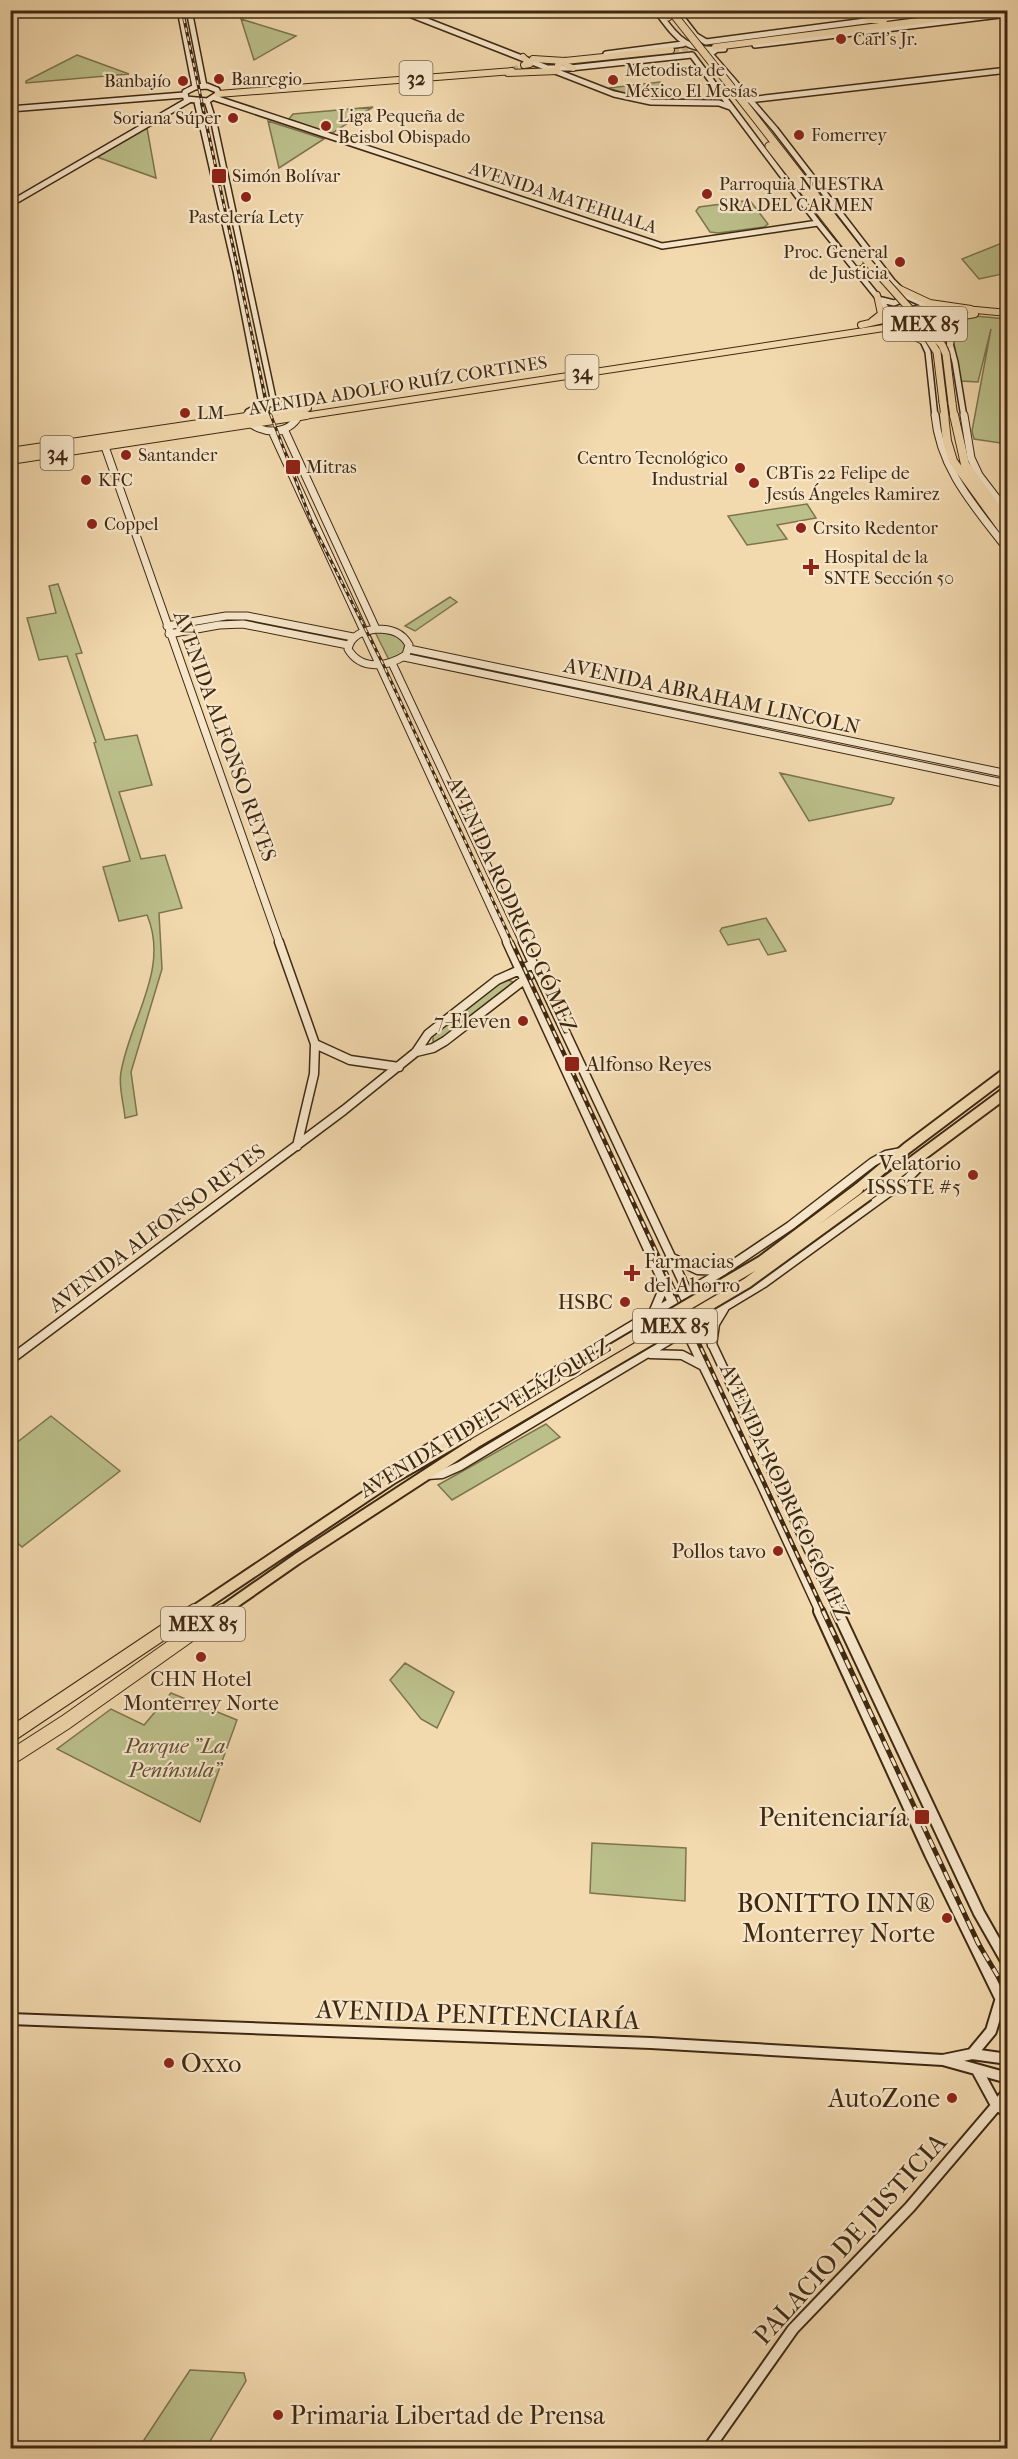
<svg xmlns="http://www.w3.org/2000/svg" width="1018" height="2459" viewBox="0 0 1018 2459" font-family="'IM FELL French Canon',serif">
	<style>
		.green { fill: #bbbf8a; stroke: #7d744e; stroke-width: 1.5 }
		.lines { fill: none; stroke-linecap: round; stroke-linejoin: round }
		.primary-tunnel { stroke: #ceb68f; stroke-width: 6; stroke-dasharray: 6 3; stroke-linecap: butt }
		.secondary-far3-casing { stroke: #3f2912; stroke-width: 8 }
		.secondary-far2-casing { stroke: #3f2912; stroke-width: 9 }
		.secondary-far1-casing { stroke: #3f2912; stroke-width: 11 }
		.secondary-casing { stroke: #3f2912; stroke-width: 14 }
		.primary-far1-casing { stroke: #3f2912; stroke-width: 8 }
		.primary-casing { stroke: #3f2912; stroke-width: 10 }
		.highway-far3-casing { stroke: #3f2912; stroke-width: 9 }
		.highway-far2-casing { stroke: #3f2912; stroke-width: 10 }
		.highway-far1-casing { stroke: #3f2912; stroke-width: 14 }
		.highway-casing { stroke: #3f2912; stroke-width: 16 }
		.secondary-far3 { stroke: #f7e6ca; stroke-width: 5 }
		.secondary-far2 { stroke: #f7e6ca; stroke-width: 7 }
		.secondary-far1 { stroke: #f7e6ca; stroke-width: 8 }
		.secondary { stroke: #f7e6ca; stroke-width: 10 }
		.primary-far1 { stroke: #f2d9ae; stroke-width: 6 }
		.primary { stroke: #f2d9ae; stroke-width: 8 }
		.highway-far3 { stroke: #f2d9ae; stroke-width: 7 }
		.highway-far2 { stroke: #f2d9ae; stroke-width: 8 }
		.highway-far1 { stroke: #f2d9ae; stroke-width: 10 }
		.highway { stroke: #f2d9ae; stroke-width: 14 }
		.rail-far2-casing { stroke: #3f2912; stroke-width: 3 }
		.rail-far1-casing { stroke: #3f2912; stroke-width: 4.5 }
		.rail-casing { stroke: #3f2912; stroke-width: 5 }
		.rail-far2 { stroke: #f7e6ca; stroke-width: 1.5; stroke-dasharray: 4.5; stroke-linecap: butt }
		.rail-far1 { stroke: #f7e6ca; stroke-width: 2; stroke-dasharray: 7; stroke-linecap: butt }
		.rail { stroke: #f7e6ca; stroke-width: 3; stroke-dasharray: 9; stroke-linecap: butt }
		.highway-bridge-far1-casing { stroke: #3f2912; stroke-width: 9; stroke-linecap: butt }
		.highway-bridge-casing { stroke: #3f2912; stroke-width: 14; stroke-linecap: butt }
		.highway-bridge-far1 { stroke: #f2d9ae; stroke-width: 7 }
		.highway-bridge { stroke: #f2d9ae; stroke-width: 10 }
		.poi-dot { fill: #8f2418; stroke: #f7e6ca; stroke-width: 2 }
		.labels { text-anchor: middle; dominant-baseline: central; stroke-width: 4.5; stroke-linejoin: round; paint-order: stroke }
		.far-poi-label { font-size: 18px; fill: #3f2912; stroke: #f7e6ca; text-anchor: start }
		.far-street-label { font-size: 18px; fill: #3f2912; stroke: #f7e6ca }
		.shield { fill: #f7e6ca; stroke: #766249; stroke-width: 1.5 }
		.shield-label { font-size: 20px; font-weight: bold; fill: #3f2912 }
		.street-label { font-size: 21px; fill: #3f2912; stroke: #f7e6ca }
		.poi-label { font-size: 21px; fill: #3f2912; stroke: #f7e6ca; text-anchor: end }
		.park-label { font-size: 21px; font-style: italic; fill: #5e4e30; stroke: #f7e6ca }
		.near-poi-label { font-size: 26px; fill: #3f2912; stroke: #f7e6ca; text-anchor: end }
		.near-street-label { font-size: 26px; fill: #3f2912; stroke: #f7e6ca }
	</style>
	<rect width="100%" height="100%" fill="#f2d9ae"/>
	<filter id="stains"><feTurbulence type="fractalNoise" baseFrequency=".00333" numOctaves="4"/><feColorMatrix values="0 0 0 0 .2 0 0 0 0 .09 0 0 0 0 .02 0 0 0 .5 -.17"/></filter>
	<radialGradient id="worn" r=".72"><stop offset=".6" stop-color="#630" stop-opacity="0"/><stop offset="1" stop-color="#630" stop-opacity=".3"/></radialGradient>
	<path class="green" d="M 241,19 L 296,36 L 254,60 Z
		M 77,55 L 129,74 L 26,83 L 26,81 Z
		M 660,82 L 673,100 L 642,99 L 609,88 Z
		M 373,107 L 331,134 L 289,119 L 293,114 Z
		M 268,121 L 324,139 L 279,168 Z
		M 147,128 L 156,178 L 97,157 Z
		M 744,201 L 751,202 L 768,224 L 764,227 L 718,233 L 710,232 L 696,211 L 699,207 Z
		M 1007,241 L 1007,273 L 979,279 L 962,259 Z
		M 927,310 L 939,313 L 942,321 C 930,330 910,332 899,320 L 898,317 L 901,315 Z
		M 975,316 L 1007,319 L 1007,444 L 974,439 L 972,431 L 991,329 L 978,382 L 961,381 L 951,328 L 961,319 Z
		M 807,504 L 816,518 L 777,525 L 787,539 L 747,545 L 728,516 Z
		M 58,584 L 82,653 L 76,654 L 105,740 L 137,735 L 152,785 L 119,792 L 141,859 L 165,855 L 182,908 L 159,913 L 162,969 L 131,1072 L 137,1115 L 125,1118 C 124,1104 118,1086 121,1072 C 130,1019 170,969 147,915 L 119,921 L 103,867 L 130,861 L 94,743 L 96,742 L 67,656 L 39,660 L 27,618 L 56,613 L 49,586 Z
		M 450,597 L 457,602 L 415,631 L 405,626 Z
		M 374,630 L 400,637 L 405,644 L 403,654 L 390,662 Z
		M 780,773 L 894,798 L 891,804 L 809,821 Z
		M 766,918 L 786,951 L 768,955 L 759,939 L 728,945 L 720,931 L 722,928 Z
		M 506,979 L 515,983 L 436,1044 L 433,1041 L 433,1034 Z
		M 51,1416 L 120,1471 L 22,1547 L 11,1537 L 11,1447 Z
		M 546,1424 L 560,1437 L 452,1500 L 438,1485 Z
		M 405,1663 L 454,1692 L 437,1728 L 421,1719 L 390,1680 Z
		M 171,1693 L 237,1720 L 200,1822 L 57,1749 L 111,1709 L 144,1725 Z
		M 592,1843 L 686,1848 L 685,1901 L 590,1893 Z
		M 190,2370 L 244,2373 L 246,2381 L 206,2448 L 150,2448 L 142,2443 Z"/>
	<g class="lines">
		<path class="primary-tunnel" d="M 950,17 L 1001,10
			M 673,50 L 713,45
			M 562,66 L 589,63
			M 512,69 L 565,63"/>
		<defs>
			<path id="secondary-far3" d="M 180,10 L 195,87
				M 189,10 L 204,86
				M 399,10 L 614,94 L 651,102 L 719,103 L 730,107
				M 656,10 C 678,39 685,52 724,49
				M 676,10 L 696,36 L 706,42 L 949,10
				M 755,45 L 1008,14
				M 716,50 L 710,54 L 775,129 L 892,281 L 908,297 L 930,307
				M 606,54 L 683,44
				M 549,68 L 570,68 L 692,55 L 818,223 L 892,315
				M 207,86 L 217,90 L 218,94 L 207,101 L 186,99 L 185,92 L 195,87 Z
				M 215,98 L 662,246 L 818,223
				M 748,100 L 1008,70
				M 207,101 L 214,123 L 274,403
				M 197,102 L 236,271 L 262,404
				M 10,109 L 184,95
				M 10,204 L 189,100
				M 882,300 L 894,303 L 904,299 L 903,294
				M 945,325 L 955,362 L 964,417
				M 910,331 L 923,341 L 928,352 L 935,417
				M 247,417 L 248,412 C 265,402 279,400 297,410 L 299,417"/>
			<path id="secondary-far2" d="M 247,415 L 246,419 C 260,435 289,436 299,415
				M 935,415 C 940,470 976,508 1008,550
				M 964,415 L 971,458 L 979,475 L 1008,513
				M 284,429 L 376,629
				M 272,431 L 508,944
				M 103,441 L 280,944
				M 167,626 L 226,616 L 247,616 L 353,637
				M 376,629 C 391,629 402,632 409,645 L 406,655 C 387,667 361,671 348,649 C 351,635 363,631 376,629 Z
				M 169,634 L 219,625 L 243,624 L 348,645
				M 409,649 L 1008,774
				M 404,657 L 1008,784
				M 392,663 L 524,944"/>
			<path id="secondary-far1" d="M 279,942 L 315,1044 L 314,1074 L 297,1146
				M 507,942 L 672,1302 L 761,1484 L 820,1612
				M 523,942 L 838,1612
				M 315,1044 L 350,1060 L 399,1067
				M 416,1052 L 433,1048 L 445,1041 L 529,976
				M 670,1257 L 698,1270 L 723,1271
				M 653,1313 L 661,1294 L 661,1279
				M 712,1345 L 715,1324 L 724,1309
				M 650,1354 L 682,1355 L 703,1366
				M 10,1360 L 344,1110 L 416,1052 L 428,1034 L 497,980 L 533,964
				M 427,1475 L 442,1474 L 460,1466 L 764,1283 L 907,1179 L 918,1168 L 921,1157
				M 393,1478 L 402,1464 L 723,1271 L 790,1226 L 873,1162 L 886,1155 L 902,1152"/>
			<path id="secondary" d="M 819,1611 L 930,1854 L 1008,2014
				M 837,1611 L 979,1913 L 1008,1964
				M 10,2019 L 651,2043 L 943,2060 L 1008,2078
				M 972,2054 L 991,2031 L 1001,1998
				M 943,2060 L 972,2054 L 1008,2059
				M 977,2070 L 996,2105 L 1008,2112
				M 709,2448 L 793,2329 L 910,2207 L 1008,2092"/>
			<path id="primary-far1" d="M 868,20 L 884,20
				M 715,47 L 950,17
				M 523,57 L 530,64 L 524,65
				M 533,59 L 565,61 L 671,50
				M 565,61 L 567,66 L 573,68
				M 508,73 L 557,71 L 558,65 L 565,61
				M 218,94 L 512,71
				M 898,288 L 930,303 L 971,309
				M 930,307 L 945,313 L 948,319 L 945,325 C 929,331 898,337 892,315 L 901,311 Z
				M 965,309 L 1008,313
				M 948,319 L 975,314
				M 872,321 L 881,314 L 877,295
				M 861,325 L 892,318
				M 907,333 L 923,341
				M 950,345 L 953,325 L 964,317
				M 249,417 L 308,408
				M 297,417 L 897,326"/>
			<path id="primary" d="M 10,452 L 259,415
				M 10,460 L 306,415"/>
			<path id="highway-far3" d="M 662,10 L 668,17
				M 732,88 L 867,261
				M 769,146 L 859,262
				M 943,402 L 945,417
				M 952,403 L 954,417"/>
			<path id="highway-far2" d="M 944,415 L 947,441 L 953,461 L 1008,537
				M 954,415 L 965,464 L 1008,524"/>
			<path id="highway-far1" d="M 858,1189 L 907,1148 L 1008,1072
				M 868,1195 L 1008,1091
				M 193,1612 L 393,1478 L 467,1435
				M 221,1612 L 297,1559 L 475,1443"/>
			<path id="highway" d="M 10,1735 L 195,1611
				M 10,1758 L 66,1722 L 223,1611"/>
		</defs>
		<use href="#secondary-far3" class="secondary-far3-casing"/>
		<use href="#secondary-far2" class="secondary-far2-casing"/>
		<use href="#secondary-far1" class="secondary-far1-casing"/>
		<use href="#secondary" class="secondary-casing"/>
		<use href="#primary-far1" class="primary-far1-casing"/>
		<use href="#primary" class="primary-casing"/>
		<use href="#highway-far3" class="highway-far3-casing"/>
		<use href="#highway-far2" class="highway-far2-casing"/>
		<use href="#highway-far1" class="highway-far1-casing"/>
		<use href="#highway" class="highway-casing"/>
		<use href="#secondary-far3" class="secondary-far3"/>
		<use href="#secondary-far2" class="secondary-far2"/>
		<use href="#secondary-far1" class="secondary-far1"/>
		<use href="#secondary" class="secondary"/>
		<use href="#primary-far1" class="primary-far1"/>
		<use href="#primary" class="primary"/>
		<use href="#highway-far3" class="highway-far3"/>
		<use href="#highway-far2" class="highway-far2"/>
		<use href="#highway-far1" class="highway-far1"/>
		<use href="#highway" class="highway"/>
		<defs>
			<path id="rail-far2" d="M 182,10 L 267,405 L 312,523 L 384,666 L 513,944"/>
			<path id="rail-far1" d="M 512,942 L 824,1612"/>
			<path id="rail" d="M 823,1611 L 978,1943 L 1008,1993"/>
		</defs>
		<use href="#rail-far2" class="rail-far2-casing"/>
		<use href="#rail-far1" class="rail-far1-casing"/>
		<use href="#rail" class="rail-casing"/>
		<use href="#rail-far2" class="rail-far2"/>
		<use href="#rail-far1" class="rail-far1"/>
		<use href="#rail" class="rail"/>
		<defs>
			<path id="highway-bridge-far1" d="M 674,15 L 732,88
				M 867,261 L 942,345 L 946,354 L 952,403
				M 928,338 L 937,352 L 943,402"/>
			<path id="highway-bridge" d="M 467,1435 L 762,1261 L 858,1189
				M 475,1443 L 747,1283 L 868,1195"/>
		</defs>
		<use href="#highway-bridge-far1" class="highway-bridge-far1-casing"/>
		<use href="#highway-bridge" class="highway-bridge-casing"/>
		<use href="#highway-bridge-far1" class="highway-bridge-far1"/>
		<use href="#highway-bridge" class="highway-bridge"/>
	</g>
	<g class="poi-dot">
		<circle cx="841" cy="39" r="6"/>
		<circle cx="219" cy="79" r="6"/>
		<circle cx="613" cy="80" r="6"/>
		<circle cx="183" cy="81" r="6"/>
		<circle cx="233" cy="118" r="6"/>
		<circle cx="326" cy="126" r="6"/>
		<circle cx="799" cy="135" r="6"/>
		<rect x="211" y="168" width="16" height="16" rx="3"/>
		<circle cx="707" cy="194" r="6"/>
		<circle cx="246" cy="197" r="6"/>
		<circle cx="900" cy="262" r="6"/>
		<circle cx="185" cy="413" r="6"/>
		<circle cx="126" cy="455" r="6"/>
		<rect x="285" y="459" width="16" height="16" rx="3"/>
		<circle cx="740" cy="468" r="6"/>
		<circle cx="86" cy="480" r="6"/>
		<circle cx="754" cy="483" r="6"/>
		<circle cx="92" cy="524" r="6"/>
		<circle cx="801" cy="528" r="6"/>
		<path d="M808 558h6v6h6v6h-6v6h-6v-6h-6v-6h6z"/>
		<circle cx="523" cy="1021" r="6"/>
		<rect x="564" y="1056" width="16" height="16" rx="3"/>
		<circle cx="973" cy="1175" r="6"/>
		<path d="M629 1264h6v6h6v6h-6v6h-6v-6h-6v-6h6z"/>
		<circle cx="625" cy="1302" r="6"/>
		<circle cx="778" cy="1551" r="6"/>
		<circle cx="201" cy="1657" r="6"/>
		<rect x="914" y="1809" width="16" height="16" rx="3"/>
		<circle cx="947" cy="1918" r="6"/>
		<circle cx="169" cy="2063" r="6"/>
		<circle cx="952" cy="2098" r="6"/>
		<circle cx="278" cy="2415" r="6"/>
	</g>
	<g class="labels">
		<g class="far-poi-label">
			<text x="853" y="39">Carl's Jr.</text>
			<text x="625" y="70">Metodista de<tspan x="625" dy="21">México El Mesías</tspan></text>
			<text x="231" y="79">Banregio</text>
			<text x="171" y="81" text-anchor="end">Banbajío</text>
			<text x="338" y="116">Liga Pequeña de<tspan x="338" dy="21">Beisbol Obispado</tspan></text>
			<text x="221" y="118" text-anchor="end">Soriana Súper</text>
			<text x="811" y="135">Fomerrey</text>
			<text x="232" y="176">Simón Bolívar</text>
			<text x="719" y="184">Parroquia NUESTRA<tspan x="719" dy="21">SRA DEL CARMEN</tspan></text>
			<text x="246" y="217" text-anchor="middle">Pastelería Lety</text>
			<text x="888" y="252" text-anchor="end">Proc. General<tspan x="888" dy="21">de Justicia</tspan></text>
			<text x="197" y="413">LM</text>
			<text x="138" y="455">Santander</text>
			<text x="728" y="458" text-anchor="end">Centro Tecnológico<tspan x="728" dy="21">Industrial</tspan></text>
			<text x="306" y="467">Mitras</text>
			<text x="766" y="473">CBTis 22 Felipe de<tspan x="766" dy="21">Jesús Ángeles Ramirez</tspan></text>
			<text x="98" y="480">KFC</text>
			<text x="104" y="524">Coppel</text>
			<text x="813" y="528">Crsito Redentor</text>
			<text x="824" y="557">Hospital de la<tspan x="824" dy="21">SNTE Sección 50</tspan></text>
		</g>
		<g class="far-street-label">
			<text transform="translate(563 198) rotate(18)">AVENIDA MATEHUALA</text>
			<text transform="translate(398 386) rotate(-9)">AVENIDA ADOLFO RUÍZ CORTINES</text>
		</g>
		<g class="shield">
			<rect x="399.5" y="61" width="33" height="34" rx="4.5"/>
			<rect x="883" y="307" width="84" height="34" rx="4.5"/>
			<rect x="565.5" y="355" width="33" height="34" rx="4.5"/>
			<rect x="40.5" y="436" width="33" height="34" rx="4.5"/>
			<rect x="633" y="1309" width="84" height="34" rx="4.5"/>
			<rect x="161" y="1607" width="84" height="34" rx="4.5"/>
		</g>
		<g class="shield-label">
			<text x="416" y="78">32</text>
			<text x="925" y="324">MEX 85</text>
			<text x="582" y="372">34</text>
			<text x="57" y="453">34</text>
			<text x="675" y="1326">MEX 85</text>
			<text x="203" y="1624">MEX 85</text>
		</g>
		<g class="street-label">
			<text transform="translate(712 696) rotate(12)">AVENIDA ABRAHAM LINCOLN</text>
			<text transform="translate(225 736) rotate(70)">AVENIDA ALFONSO REYES</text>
			<text transform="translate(512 905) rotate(65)">AVENIDA RODRIGO GÓMEZ</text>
			<text transform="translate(157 1228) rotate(-37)">AVENIDA ALFONSO REYES</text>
			<text transform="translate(485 1418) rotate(-31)">AVENIDA FIDEL VELÁZQUEZ</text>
			<text transform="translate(785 1492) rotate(65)">AVENIDA RODRIGO GÓMEZ</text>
		</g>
		<g class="poi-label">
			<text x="511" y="1021">7-Eleven</text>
			<text x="586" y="1064" text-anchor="start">Alfonso Reyes</text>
			<text x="961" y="1163">Velatorio<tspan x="961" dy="24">ISSSTE #5</tspan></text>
			<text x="644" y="1261" text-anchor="start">Farmacias<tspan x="644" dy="24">del Ahorro</tspan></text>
			<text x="613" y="1302">HSBC</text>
			<text x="766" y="1551">Pollos tavo</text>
			<text x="201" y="1679" text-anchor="middle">CHN Hotel<tspan x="201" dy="24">Monterrey Norte</tspan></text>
		</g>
		<g class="park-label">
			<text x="175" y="1746">Parque "La<tspan x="175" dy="24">Península"</tspan></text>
		</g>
		<g class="near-poi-label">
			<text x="908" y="1817">Penitenciaría</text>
			<text x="935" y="1903">BONITTO INN®<tspan x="935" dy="30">Monterrey Norte</tspan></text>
			<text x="181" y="2063" text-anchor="start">Oxxo</text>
			<text x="940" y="2098">AutoZone</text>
			<text x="290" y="2415" text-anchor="start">Primaria Libertad de Prensa</text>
		</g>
		<g class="near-street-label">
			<text transform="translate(478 2015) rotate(2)">AVENIDA PENITENCIARÍA</text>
			<text transform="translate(850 2239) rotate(-48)">PALACIO DE JUSTICIA</text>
		</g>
	</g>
	<rect width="1018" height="2459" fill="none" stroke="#f2d9ae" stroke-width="36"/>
	<rect x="12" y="12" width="994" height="2435" fill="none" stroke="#3f2912" stroke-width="3"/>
	<rect x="18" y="18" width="982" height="2423" fill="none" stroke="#3f2912" stroke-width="1.5"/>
	<rect width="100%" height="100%" filter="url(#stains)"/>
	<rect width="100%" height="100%" fill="url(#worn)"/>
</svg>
